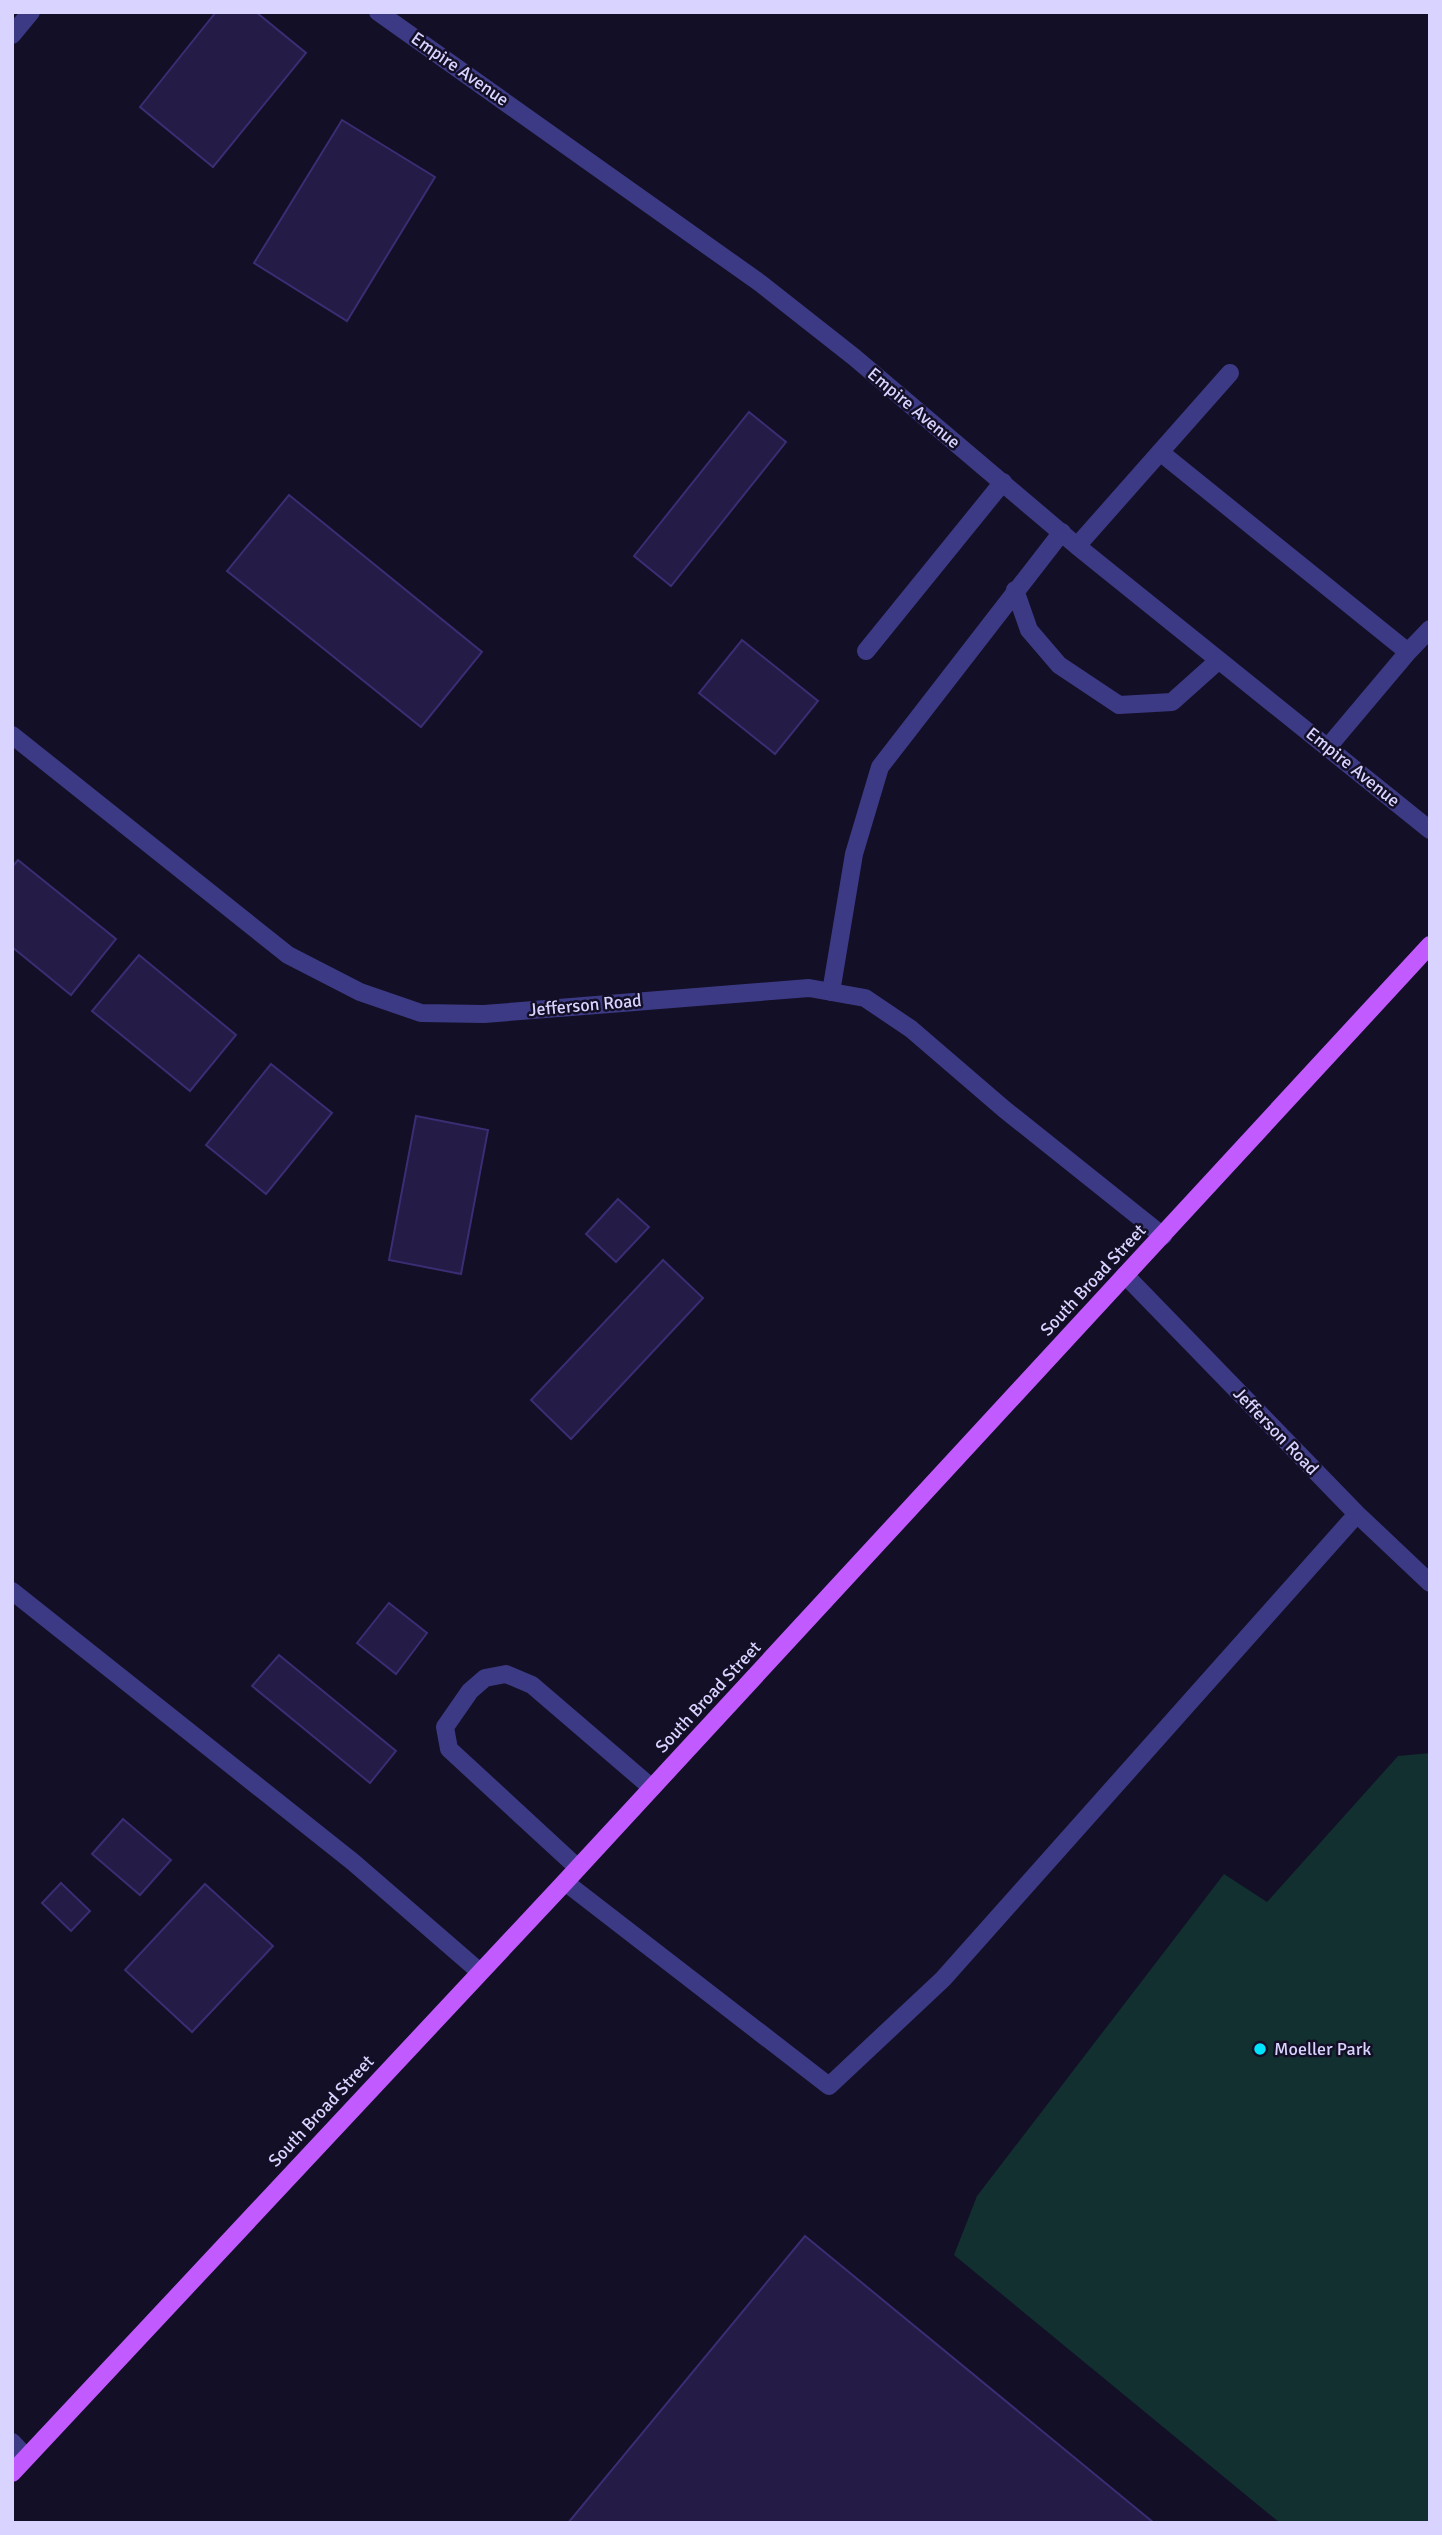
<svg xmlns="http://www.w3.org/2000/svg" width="1442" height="2535" viewBox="0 0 1442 2535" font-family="Signika,sans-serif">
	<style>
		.green { fill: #12302f }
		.building { fill: #241b47; stroke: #3b2d73; stroke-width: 2 }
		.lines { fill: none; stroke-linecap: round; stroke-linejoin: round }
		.minor { stroke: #3d3a85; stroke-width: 18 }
		.major { stroke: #c25bff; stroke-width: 18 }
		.poi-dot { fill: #00e5ff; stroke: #130f26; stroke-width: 2.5 }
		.labels { text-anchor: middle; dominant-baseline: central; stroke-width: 5; stroke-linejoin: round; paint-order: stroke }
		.street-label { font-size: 18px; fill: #d9d4ff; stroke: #130f26 }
		.poi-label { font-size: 18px; fill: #d9d4ff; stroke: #130f26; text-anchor: start }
	</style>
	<rect width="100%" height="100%" fill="#130f26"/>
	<path class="green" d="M 1430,1753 L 1430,2523 L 1280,2523 L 954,2255 L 977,2196 L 1224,1874 L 1267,1902 L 1398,1756 Z"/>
	<path class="building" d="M 216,12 L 256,12 L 306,53 L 213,167 L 140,107 Z
		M 342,120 L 435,177 L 347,321 L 254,263 Z
		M 749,412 L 786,442 L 671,586 L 634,556 Z
		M 289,495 L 482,652 L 421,727 L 227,571 Z
		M 742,640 L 818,701 L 775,754 L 699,693 Z
		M 18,860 L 116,939 L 71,995 L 12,947 L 12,867 Z
		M 139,955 L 236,1035 L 190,1091 L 92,1011 Z
		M 271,1064 L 332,1113 L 266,1194 L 206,1145 Z
		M 416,1116 L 488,1130 L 461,1274 L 389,1260 Z
		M 618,1199 L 649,1227 L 616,1262 L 586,1234 Z
		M 663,1260 L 703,1298 L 571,1439 L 531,1400 Z
		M 389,1603 L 427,1633 L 396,1674 L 357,1643 Z
		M 279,1655 L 396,1751 L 370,1783 L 252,1686 Z
		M 123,1819 L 171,1860 L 140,1895 L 92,1854 Z
		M 61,1883 L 90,1911 L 71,1931 L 42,1903 Z
		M 205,1884 L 273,1946 L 192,2032 L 125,1970 Z
		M 805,2236 L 1154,2523 L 568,2523 Z"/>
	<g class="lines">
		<path class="minor" d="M 378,12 L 760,283 L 854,357 L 1077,546 L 1430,830
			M 12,35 L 31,12
			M 1160,452 L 1408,652 L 1328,747
			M 1077,546 L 1230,373
			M 1015,590 L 1029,630 L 1059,665 L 1119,705 L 1172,702 L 1219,660
			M 866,651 L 1003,482
			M 1408,652 L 1430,629
			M 12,735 L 288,955 L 360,992 L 421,1013 L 484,1014 L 809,988 L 865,998 L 911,1029 L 1004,1109 L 1163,1236
			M 831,992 L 854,854 L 880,767 L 1062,532
			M 1125,1275 L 1357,1514 L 1430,1583
			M 12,1591 L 353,1862 L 480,1972
			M 578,1868 L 449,1749 L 445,1727 L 470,1691 L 485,1678 L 506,1674 L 532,1685 L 652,1788
			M 565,1882 L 829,2086 L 943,1979 L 1357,1514
			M 12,2442 L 26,2457"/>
		<path class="major" d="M 12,2473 L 565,1882 L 1430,945"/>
	</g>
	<circle class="poi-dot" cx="1260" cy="2049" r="7"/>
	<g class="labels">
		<g class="street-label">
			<text transform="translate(460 69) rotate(35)">Empire Avenue</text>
			<text transform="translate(914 408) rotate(40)">Empire Avenue</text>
			<text transform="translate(1353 767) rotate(39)">Empire Avenue</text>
			<text transform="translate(585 1005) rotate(-5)">Jefferson Road</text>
			<text transform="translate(1093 1280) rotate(-47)">South Broad Street</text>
			<text transform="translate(1276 1431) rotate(46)">Jefferson Road</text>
			<text transform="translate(708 1697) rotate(-47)">South Broad Street</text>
			<text transform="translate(321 2111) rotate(-47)">South Broad Street</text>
		</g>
		<g class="poi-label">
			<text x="1274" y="2049">Moeller Park</text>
		</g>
	</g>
	<rect width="1442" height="2535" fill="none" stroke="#d9d4ff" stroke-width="28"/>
</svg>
